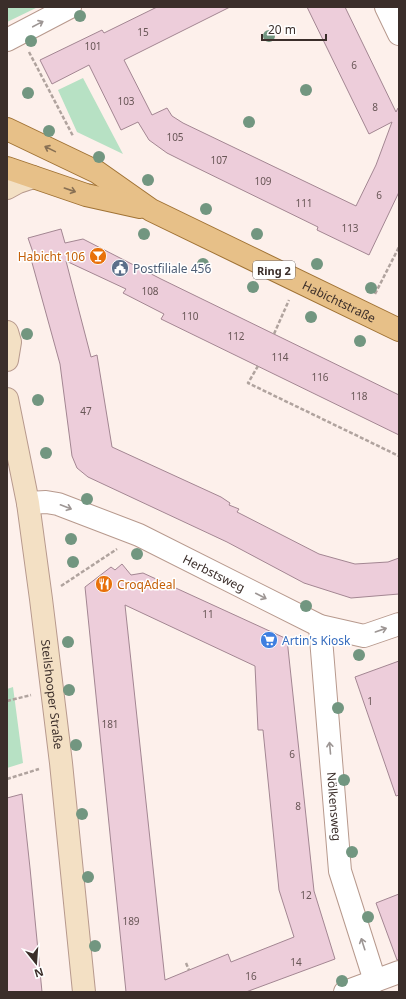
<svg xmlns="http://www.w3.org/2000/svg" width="406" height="999" viewBox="0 0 406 999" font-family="'Noto Sans',sans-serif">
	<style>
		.green { fill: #b7e1c4 }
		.building { fill: #edcdda; stroke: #a38692; fill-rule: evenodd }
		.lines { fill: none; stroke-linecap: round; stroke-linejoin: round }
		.street-casing { stroke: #b7998d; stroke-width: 24 }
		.secondary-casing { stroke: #b7998d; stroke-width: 24 }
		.primary-casing { stroke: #a07234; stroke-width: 24 }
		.path { stroke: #b0a39e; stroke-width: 2.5; stroke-dasharray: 4 2; stroke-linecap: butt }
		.street { stroke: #fff; stroke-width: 22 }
		.secondary { stroke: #f3e0c4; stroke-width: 22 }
		.primary { stroke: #e7c088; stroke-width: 22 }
		.tree { fill: #729680 }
		.oneway { stroke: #9d9694 }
		.oneway2 { stroke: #887054 }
		.labels { text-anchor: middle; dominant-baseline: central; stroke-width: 3; stroke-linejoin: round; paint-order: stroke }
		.number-label { font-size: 10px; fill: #685656 }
		.shield { fill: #fff; stroke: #766d6a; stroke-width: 1 }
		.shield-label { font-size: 11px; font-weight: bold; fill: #3b2e2a }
		.food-label { font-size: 12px; fill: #c56008; stroke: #fff; text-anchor: end }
		.service-label { font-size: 12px; fill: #4e5e75; stroke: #fff; text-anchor: start }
		.street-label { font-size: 12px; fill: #3b2e2a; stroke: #fff }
		.shop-label { font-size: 12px; fill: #366cbe; stroke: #fff; text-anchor: start }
	</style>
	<rect width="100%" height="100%" fill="#fdf0eb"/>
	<path class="green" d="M 7,7 L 38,7 L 7,22 Z
		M 83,78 L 123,154 L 77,132 L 58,90 Z
		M 13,687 L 23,763 L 7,768 L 7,689 Z"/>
	<path class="building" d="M 157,7 L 230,7 L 124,60 L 152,115 L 167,108 L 172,116 L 183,123 L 356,206 L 376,165 L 392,122 L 369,134 L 307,7 L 345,7 L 396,112 L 398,108 L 399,108 L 399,192 L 369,255 L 317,230 L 318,227 L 189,164 L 167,153 L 149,140 L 138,122 L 121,130 L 89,65 L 52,84 L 40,60 L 102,30 L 104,33 Z
		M 61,229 L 65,243 L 83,239 L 161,279 L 399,395 L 399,435 L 161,319 L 164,314 L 123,293 L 126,289 L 66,261 L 91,357 L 97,355 L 112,447 L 221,497 L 230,503 L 229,505 L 239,509 L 237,512 L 319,554 L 355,564 L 388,562 L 399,558 L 399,594 L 351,598 L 304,583 L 227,542 L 88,477 L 77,468 L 72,456 L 60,364 L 31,259 L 35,258 L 28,238 Z
		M 122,564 L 131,575 L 143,573 L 287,639 L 314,891 L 335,959 L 246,992 L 126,992 L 85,587 L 111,567 L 115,570 ZM 125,605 L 255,666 L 258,730 L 263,730 L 279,890 L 294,937 L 231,962 L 228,954 L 165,980 Z
		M 399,661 L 399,795 L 396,796 L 355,677 Z
		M 22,794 L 30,868 L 42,992 L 7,992 L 7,798 Z
		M 399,894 L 399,959 L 397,960 L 376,903 Z"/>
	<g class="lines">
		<defs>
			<g id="street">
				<path d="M 386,7 L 399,34"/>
				<path d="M 7,40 L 70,7"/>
				<path id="s1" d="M 28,503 L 46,502 L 58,504 L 139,535 L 320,626 L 364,636 L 399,624"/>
				<path id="s2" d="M 320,626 L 340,871 L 375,981"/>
				<path d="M 345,992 L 399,972"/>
			</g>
			<g id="secondary">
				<path d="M 7,188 L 18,182 L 33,177"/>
				<path d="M 7,332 L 10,342 L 7,360"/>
				<path id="s3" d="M 7,399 L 28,503 L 41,599 L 61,763 L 84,992"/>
			</g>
			<g id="primary">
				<path id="s4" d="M 7,129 L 97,172 L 151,210 L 399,330"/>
				<path d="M 7,168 L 86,195 L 140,207"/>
			</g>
		</defs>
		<use href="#street" class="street-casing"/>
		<use href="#secondary" class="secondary-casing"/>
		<use href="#primary" class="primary-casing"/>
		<path class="path" d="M 29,52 L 73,136
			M 375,294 L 399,247
			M 274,334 L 289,300
			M 258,366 L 248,383 L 399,456
			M 61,586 L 117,549
			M 7,701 L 31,695
			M 7,779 L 39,769
			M 186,963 L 189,970"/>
		<use href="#street" class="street"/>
		<use href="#secondary" class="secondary"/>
		<use href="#primary" class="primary"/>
	</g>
	<g class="tree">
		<circle cx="80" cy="16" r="6"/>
		<circle cx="269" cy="36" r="6"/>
		<circle cx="31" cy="41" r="6"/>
		<circle cx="306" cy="90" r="6"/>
		<circle cx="28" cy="93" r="6"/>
		<circle cx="249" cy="122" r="6"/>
		<circle cx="49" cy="131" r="6"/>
		<circle cx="99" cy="157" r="6"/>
		<circle cx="148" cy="180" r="6"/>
		<circle cx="206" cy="209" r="6"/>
		<circle cx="144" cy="234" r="6"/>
		<circle cx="257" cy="234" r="6"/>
		<circle cx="203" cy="264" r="6"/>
		<circle cx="317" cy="264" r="6"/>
		<circle cx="253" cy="287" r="6"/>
		<circle cx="371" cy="288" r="6"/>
		<circle cx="311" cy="317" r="6"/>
		<circle cx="27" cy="334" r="6"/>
		<circle cx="360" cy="341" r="6"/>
		<circle cx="38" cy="400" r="6"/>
		<circle cx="46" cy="453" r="6"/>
		<circle cx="87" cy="499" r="6"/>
		<circle cx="71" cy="539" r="6"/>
		<circle cx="137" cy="554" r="6"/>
		<circle cx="73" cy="562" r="6"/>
		<circle cx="306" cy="606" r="6"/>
		<circle cx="68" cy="642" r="6"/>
		<circle cx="359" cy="655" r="6"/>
		<circle cx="69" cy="690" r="6"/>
		<circle cx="338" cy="708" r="6"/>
		<circle cx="76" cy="745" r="6"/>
		<circle cx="344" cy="780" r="6"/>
		<circle cx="82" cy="814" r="6"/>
		<circle cx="352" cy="852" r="6"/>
		<circle cx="88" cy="877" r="6"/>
		<circle cx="368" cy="917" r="6"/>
		<circle cx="95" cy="946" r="6"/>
		<circle cx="342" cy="981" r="6"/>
	</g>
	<defs><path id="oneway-shaft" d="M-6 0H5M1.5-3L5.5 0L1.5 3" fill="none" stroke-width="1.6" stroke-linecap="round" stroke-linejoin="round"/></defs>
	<g class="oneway">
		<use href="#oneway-shaft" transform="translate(38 24) rotate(-28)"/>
		<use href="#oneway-shaft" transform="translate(66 507) rotate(21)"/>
		<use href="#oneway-shaft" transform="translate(261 596) rotate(27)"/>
		<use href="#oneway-shaft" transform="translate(381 630) rotate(-19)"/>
		<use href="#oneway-shaft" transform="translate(330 748) rotate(-95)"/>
		<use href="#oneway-shaft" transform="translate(363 944) rotate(-108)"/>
	</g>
	<g class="oneway2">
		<use href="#oneway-shaft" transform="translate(50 149) rotate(-154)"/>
		<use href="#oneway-shaft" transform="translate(70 190) rotate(19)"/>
	</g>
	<defs>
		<symbol id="bar-disc" viewBox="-11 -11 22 22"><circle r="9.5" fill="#e8710a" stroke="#fff"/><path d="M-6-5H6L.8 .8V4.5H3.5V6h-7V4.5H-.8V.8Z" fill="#fff"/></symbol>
		<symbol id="civic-disc" viewBox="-11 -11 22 22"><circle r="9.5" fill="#5c6f8a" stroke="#fff"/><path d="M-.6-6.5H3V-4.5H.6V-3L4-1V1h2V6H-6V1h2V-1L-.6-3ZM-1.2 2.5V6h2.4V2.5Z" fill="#fff"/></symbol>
		<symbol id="restaurant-disc" viewBox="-11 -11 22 22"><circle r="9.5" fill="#e8710a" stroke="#fff"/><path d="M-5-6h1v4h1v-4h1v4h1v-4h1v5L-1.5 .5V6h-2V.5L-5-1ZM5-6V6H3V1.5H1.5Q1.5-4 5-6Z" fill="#fff"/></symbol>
		<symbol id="supermarket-disc" viewBox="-11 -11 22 22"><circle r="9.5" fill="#3f7fe0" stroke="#fff"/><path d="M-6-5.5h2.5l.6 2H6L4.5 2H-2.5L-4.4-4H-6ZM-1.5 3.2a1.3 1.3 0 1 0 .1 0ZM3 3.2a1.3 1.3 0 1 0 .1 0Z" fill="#fff"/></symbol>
	</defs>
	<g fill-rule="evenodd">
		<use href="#bar-disc" x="88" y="246" width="20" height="20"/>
		<use href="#civic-disc" x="110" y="258" width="20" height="20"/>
		<use href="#restaurant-disc" x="94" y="574" width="20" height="20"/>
		<use href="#supermarket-disc" x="259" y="630" width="20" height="20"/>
	</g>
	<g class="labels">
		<g class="number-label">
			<text x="143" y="32">15</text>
			<text x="93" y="46">101</text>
			<text x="354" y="65">6</text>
			<text x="126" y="101">103</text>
			<text x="375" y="107">8</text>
			<text x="175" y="137">105</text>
			<text x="219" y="160">107</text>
			<text x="263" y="181">109</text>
			<text x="379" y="195">6</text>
			<text x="304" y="203">111</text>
			<text x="350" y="228">113</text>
			<text x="150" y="291">108</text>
			<text x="190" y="316">110</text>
			<text x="236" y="336">112</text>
			<text x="280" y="357">114</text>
			<text x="320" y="377">116</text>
			<text x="359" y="396">118</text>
			<text x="86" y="411">47</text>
			<text x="208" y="614">11</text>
			<text x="370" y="701">1</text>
			<text x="110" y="724">181</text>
			<text x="292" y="754">6</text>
			<text x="298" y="806">8</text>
			<text x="306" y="895">12</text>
			<text x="131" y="921">189</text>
			<text x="296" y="962">14</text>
			<text x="251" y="976">16</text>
		</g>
		<rect class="shield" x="253" y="261" width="42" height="18" rx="3"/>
		<g class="shield-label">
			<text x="274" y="270">Ring 2</text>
		</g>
		<g class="food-label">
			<text x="85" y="256">Habicht 106</text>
			<text x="117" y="584" text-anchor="start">CroqAdeal</text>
		</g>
		<g class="service-label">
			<text x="133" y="268">Postfiliale 456</text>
		</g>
		<g class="street-label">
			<text stroke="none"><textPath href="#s4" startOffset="375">Habichtstraße</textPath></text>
			<text stroke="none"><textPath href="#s1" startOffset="201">Herbstsweg</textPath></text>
			<text stroke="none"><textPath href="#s3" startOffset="299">Steilshooper Straße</textPath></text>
			<text stroke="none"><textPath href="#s2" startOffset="181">Nölkensweg</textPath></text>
		</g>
		<g class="shop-label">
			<text x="282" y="640">Artin's Kiosk</text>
		</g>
	</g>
	<rect width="406" height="999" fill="none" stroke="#3b2e2a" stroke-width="16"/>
	<g transform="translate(36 963) rotate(163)" stroke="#ffffff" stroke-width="3" paint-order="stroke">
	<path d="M0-3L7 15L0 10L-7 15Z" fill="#3b2e2a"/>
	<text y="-6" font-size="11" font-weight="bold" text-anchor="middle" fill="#3b2e2a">N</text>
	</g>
	<path d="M262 34v6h64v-6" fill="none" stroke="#3b2e2a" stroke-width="2"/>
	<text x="268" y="34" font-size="12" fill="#3b2e2a" stroke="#ffffff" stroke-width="3" paint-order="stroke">20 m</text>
</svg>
